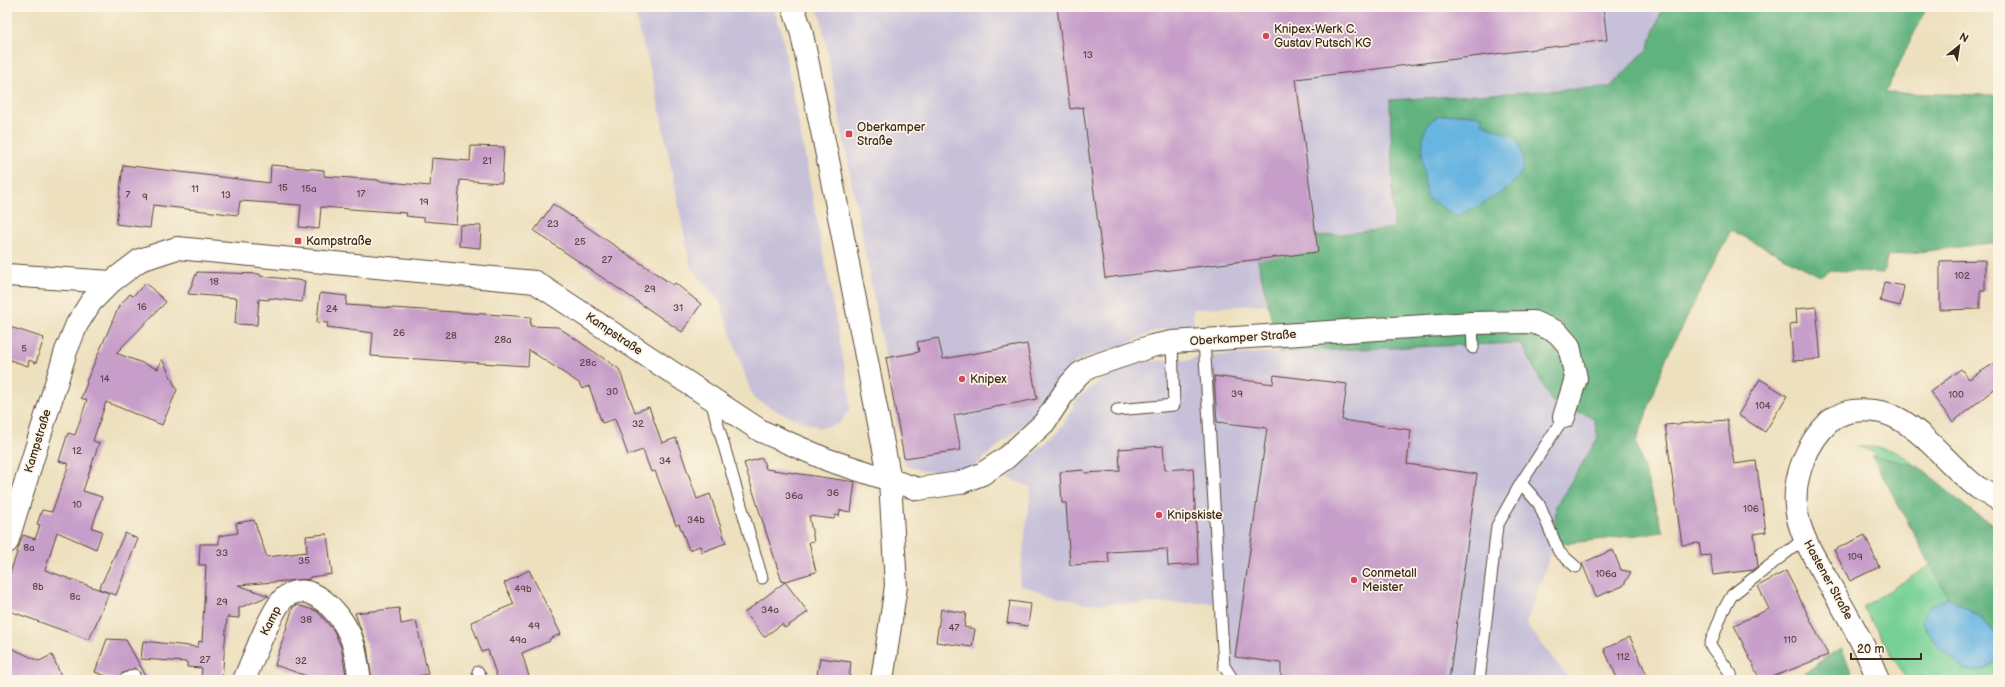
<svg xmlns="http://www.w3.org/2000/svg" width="2005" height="687" viewBox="0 0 2005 687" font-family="'Balsamiq Sans',sans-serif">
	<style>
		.industrial { fill: #c6c0d9 }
		.green { fill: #77d096; stroke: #597d5a }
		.forest { fill: #61b27f; stroke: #4e6e4e; fill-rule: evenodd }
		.water { fill: #69b5e2; stroke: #527080 }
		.building { fill: #c79ec9 }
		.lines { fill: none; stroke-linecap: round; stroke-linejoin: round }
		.lane-casing { stroke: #564536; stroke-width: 13 }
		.street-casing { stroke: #564536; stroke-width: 24 }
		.secondary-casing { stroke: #564536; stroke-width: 24 }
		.lane { stroke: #fff; stroke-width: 11 }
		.street { stroke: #fff; stroke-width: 22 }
		.secondary { stroke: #fff; stroke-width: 22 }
		.poi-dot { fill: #d1495b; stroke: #fcf5e5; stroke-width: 1.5 }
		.labels { text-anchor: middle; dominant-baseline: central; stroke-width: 3.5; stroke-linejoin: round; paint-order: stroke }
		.number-label { font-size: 10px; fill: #5e4749 }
		.poi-label { font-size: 12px; fill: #3b2a1e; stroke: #fcf5e5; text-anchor: start }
		.street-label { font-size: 12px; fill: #3b2a1e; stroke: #fcf5e5 }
	</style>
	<rect width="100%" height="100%" fill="#fcf5e5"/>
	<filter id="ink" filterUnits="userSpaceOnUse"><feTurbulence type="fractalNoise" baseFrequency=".025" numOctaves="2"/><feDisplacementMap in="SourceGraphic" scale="8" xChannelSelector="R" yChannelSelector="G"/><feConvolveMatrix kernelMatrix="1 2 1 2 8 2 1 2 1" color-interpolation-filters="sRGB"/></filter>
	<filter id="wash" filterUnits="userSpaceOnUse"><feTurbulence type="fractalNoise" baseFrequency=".012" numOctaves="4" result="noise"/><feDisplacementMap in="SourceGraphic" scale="16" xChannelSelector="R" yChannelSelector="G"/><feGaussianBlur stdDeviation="0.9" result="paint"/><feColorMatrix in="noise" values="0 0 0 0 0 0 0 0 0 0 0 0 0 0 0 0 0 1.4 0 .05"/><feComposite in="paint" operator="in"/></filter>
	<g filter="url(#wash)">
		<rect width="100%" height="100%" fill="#ede0be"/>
		<path class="industrial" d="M 633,7 L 773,7 L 781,30 L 850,395 L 850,409 L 839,424 L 820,428 L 781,413 L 753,398 L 720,302 L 691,268 L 655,87 Z
			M 817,7 L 1663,7 L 1648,48 L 1610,87 L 1390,100 L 1394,228 L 1254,244 L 1267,304 L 1193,309 L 1194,329 L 1160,329 L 1129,343 L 1077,361 L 1056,381 L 1039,411 L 972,468 L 947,474 L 919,470 L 905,464 L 821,18 Z
			M 1521,343 L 1552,402 L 1594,418 L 1598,438 L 1556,506 L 1554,545 L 1526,624 L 1570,680 L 1229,680 L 1226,603 L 1084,604 L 1019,585 L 1031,487 L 1007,478 L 1057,433 L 1068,418 L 1077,399 L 1105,377 L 1146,361 L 1191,360 L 1197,357 L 1279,352 Z"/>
		<path class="green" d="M 1857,446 C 1869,447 1881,447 1893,451 C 1904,455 1915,465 1924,472 C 1947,491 1970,515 1998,526 L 1998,680 L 1907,680 L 1863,607 L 1961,546 L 1896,472 L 1872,452 Z"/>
		<path class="forest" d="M 1663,7 L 1927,7 L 1885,93 L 1998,95 L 1998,242 L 1888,256 L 1883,273 L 1829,270 L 1820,276 L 1731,230 L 1666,358 L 1636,443 L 1663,532 L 1554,545 L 1556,506 L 1598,438 L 1594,418 L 1552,402 L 1521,343 L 1279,352 L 1254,244 L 1394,228 L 1390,100 L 1610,87 L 1648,48 ZM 1461,114 L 1482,116 L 1481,123 L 1516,137 L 1504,190 L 1480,205 L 1457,216 L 1434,119 L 1444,115 Z
			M 1872,456 L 1918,466 L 1965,506 L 1988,523 L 1998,528 L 1998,636 L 1976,615 L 1948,597 Z
			M 1842,648 L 1854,680 L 1797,680 L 1828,655 Z"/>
		<path class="water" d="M 1461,114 L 1482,116 L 1481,123 L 1516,137 C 1520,146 1524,158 1523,167 C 1519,188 1474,208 1457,216 L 1427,198 C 1425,178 1415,132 1433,119 C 1441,114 1452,115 1461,114 Z
			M 1948,597 L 1976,615 L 1998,636 L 1998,659 L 1984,670 L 1965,670 L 1938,647 L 1921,620 L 1930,606 Z"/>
		<g id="blocks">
			<path class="building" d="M 1057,7 L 1603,7 L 1607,40 L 1296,79 L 1318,252 L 1105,278 L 1083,107 L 1070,109 Z
				M 471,146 L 504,147 L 502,183 L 460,180 L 456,224 L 424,221 L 424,218 L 406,216 L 407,213 L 321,207 L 319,229 L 299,227 L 301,205 L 240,201 L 238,215 L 153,205 L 150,228 L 116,224 L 123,165 L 270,183 L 271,165 L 324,170 L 324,176 L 378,180 L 378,181 L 430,186 L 432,158 L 470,161 Z
				M 553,204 L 673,285 L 675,283 L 701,304 L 682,332 L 534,231 Z
				M 460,225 L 481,226 L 480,248 L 459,246 Z
				M 1985,260 L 1985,291 L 1980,291 L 1980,309 L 1940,310 L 1940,261 Z
				M 197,272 L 260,274 L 260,276 L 305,281 L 302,302 L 269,298 L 269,300 L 259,299 L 257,325 L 235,324 L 237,298 L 188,294 Z
				M 1884,282 L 1904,286 L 1900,306 L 1880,301 Z
				M 146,283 L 166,302 L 116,353 L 158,369 L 162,359 L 177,390 L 162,425 L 106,402 L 93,441 L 99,443 L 83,491 L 102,497 L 92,528 L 102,531 L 96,549 L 57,532 L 45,570 L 109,593 L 89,640 L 7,610 L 7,582 L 23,535 L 35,539 L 40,525 L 37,524 L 42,510 L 52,512 L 69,464 L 59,461 L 68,433 L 75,435 L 87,400 L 81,398 L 87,383 L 86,382 L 119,306 L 130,294 L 133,296 Z
				M 320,293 L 347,296 L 346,305 L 531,317 L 530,326 L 558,327 L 619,369 L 635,412 L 649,407 L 662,443 L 676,438 L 697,499 L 710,494 L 726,543 L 702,552 L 700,546 L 689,550 L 679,524 L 676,525 L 655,471 L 651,472 L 643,450 L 628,455 L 615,419 L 602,423 L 589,386 L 582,389 L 579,383 L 529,350 L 528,366 L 371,356 L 373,333 L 327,327 L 328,323 L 317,322 Z
				M 1816,307 L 1821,359 L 1793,361 L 1790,324 L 1797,323 L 1796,309 Z
				M 7,326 L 44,338 L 36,363 L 29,360 L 28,366 L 7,359 Z
				M 938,338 L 943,359 L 1027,344 L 1037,399 L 954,415 L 961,450 L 904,458 L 886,358 L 919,352 L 917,342 Z
				M 1998,361 L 1998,386 L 1953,422 L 1930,392 L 1961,369 L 1969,379 Z
				M 1274,375 L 1347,384 L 1342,420 L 1411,430 L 1407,464 L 1477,474 L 1449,680 L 1281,680 L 1281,663 L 1235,657 L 1267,428 L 1217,422 L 1214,376 L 1273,384 Z
				M 1760,379 L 1787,396 L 1765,432 L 1738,415 Z
				M 1727,420 L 1734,464 L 1756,461 L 1766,532 L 1754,534 L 1758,566 L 1753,570 L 1713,575 L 1710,555 L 1701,556 L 1699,543 L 1682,545 L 1665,425 Z
				M 1163,446 L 1165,470 L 1193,468 L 1198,564 L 1168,566 L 1167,549 L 1108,552 L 1109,563 L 1070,565 L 1066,503 L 1062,503 L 1060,472 L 1084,470 L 1085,473 L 1120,471 L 1119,449 Z
				M 762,458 L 766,469 L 855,482 L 851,512 L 840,510 L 839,516 L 835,515 L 834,519 L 809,516 L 814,541 L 809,542 L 816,572 L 782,582 L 744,463 Z
				M 254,520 L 267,557 L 307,552 L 306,536 L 327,534 L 332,574 L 310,577 L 310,579 L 238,585 L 269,596 L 239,608 L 239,618 L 227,617 L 222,680 L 201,680 L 202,668 L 187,667 L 187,662 L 141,659 L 143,641 L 198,647 L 199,641 L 202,642 L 206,565 L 199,565 L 200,544 L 219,544 L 219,536 L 238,533 L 236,523 Z
				M 125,533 L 138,539 L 116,595 L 99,589 Z
				M 1865,535 L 1879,567 L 1850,581 L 1834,550 Z
				M 1613,550 L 1621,570 L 1631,572 L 1623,586 L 1596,597 L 1582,563 Z
				M 529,570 L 561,634 L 549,639 L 550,641 L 522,653 L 530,680 L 498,680 L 488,650 L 482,652 L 471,622 L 514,604 L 504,583 Z
				M 1786,571 L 1828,655 L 1765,680 L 1760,680 L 1734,625 L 1769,609 L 1758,586 Z
				M 785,582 L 808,612 L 785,628 L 782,624 L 764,637 L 745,612 Z
				M 1010,601 L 1031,604 L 1028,626 L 1007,623 Z
				M 297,605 L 317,611 L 334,631 L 341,647 L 347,680 L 318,680 L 275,665 L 293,607 Z
				M 399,608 L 401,624 L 416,621 L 428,674 L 400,680 L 372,680 L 367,647 L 355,613 Z
				M 941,609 L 966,613 L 964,627 L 975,629 L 972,647 L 936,642 Z
				M 1630,637 L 1649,680 L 1618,680 L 1604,649 Z
				M 107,639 L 126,640 L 148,680 L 139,680 L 140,672 L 135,668 L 121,674 L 117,680 L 95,672 Z
				M 7,646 L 39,661 L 52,655 L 63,680 L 7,680 Z
				M 820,658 L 851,662 L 849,680 L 816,680 Z"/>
		</g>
	</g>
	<g filter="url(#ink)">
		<use href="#blocks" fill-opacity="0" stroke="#564536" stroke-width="1"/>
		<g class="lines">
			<defs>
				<path id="lane" d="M 1472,323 L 1473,348
					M 1204,341 L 1224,666 L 1233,680
					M 711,401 L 762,578
					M 1117,410 L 1174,405 L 1172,342
					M 1521,483 L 1539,504 L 1559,552 L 1576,567
					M 478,672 L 482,680
					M 124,680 L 134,675
					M 1479,680 L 1497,526 L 1521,483 L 1564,417
					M 1732,680 L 1731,674 L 1710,645 L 1723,611 L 1732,595 L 1804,539"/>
				<path id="street" d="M 793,7 L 801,30 L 829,165 L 890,480 L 896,586 L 882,680
					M 7,275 L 111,282
					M 7,542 L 66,351 L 77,324 L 91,302 L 111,282 L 140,260 L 177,248 L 535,282 L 761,431 L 828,460 L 918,489 L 959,483 L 982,474 L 1006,458 L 1044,423 L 1070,384 L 1079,374 L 1090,367 L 1152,346 L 1172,342 L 1472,323 L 1533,322 L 1557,332 L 1569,346 L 1576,378 L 1564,417
					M 244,680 C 252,662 271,610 284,598 C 308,577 339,611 349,633 C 356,646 357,665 360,680"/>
				<path id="secondary" d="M 1878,680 C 1865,644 1845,611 1826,578 C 1813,555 1798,532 1796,506 C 1793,476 1808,441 1830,421 C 1848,406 1880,408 1899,419 C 1929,436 1950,467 1977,487 C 1983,491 1991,495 1998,499"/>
			</defs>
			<use href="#lane" class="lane-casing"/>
			<use href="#street" class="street-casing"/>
			<use href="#secondary" class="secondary-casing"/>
			<use href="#lane" class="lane"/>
			<use href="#street" class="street"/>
			<use href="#secondary" class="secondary"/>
		</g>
	</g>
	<g class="poi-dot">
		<circle cx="1266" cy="36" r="4"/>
		<rect x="845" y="130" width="8" height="8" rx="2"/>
		<rect x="294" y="237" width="8" height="8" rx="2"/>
		<circle cx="962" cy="379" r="4"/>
		<circle cx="1159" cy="515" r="4"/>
		<circle cx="1354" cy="580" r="4"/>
	</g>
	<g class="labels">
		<g class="number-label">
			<text x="1088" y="55">13</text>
			<text x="487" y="161">21</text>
			<text x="283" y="188">15</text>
			<text x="195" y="189">11</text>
			<text x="309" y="189">15a</text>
			<text x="361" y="194">17</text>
			<text x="128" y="195">7</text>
			<text x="226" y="195">13</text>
			<text x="145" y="197">9</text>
			<text x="424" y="202">19</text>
			<text x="553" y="224">23</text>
			<text x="580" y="242">25</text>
			<text x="607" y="260">27</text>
			<text x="1962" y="276">102</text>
			<text x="214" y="282">18</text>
			<text x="650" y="289">29</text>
			<text x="142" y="307">16</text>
			<text x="678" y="308">31</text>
			<text x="332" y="309">24</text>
			<text x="399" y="333">26</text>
			<text x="451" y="336">28</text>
			<text x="503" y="340">28a</text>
			<text x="24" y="349">5</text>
			<text x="588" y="363">28c</text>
			<text x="105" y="379">14</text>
			<text x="612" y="392">30</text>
			<text x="1237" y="394">39</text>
			<text x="1956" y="395">100</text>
			<text x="1763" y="406">104</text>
			<text x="638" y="424">32</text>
			<text x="77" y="451">12</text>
			<text x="665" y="461">34</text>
			<text x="833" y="493">36</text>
			<text x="794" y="496">36a</text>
			<text x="77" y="505">10</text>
			<text x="1751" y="509">106</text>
			<text x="696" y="520">34b</text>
			<text x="29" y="548">8a</text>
			<text x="222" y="553">33</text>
			<text x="1855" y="557">109</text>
			<text x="304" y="561">35</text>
			<text x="1606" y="574">106a</text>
			<text x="38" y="587">8b</text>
			<text x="523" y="589">49b</text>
			<text x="75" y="597">8c</text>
			<text x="222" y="602">29</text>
			<text x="770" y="610">34a</text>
			<text x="306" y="620">38</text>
			<text x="534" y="626">49</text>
			<text x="954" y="628">47</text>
			<text x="518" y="640">49a</text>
			<text x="1790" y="640">110</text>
			<text x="1623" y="657">112</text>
			<text x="205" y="660">27</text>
			<text x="301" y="661">32</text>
		</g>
		<g class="poi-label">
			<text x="1274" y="29">Knipex-Werk C.<tspan x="1274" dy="14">Gustav Putsch KG</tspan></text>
			<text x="857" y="127">Oberkamper<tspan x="857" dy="14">Straße</tspan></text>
			<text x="306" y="241">Kampstraße</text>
			<text x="970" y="379">Knipex</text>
			<text x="1167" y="515">Knipskiste</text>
			<text x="1362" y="573">Conmetall<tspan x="1362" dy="14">Meister</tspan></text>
		</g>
		<g class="street-label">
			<text transform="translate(614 334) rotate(34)">Kampstraße</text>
			<text transform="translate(1243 338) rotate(-4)">Oberkamper Straße</text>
			<text transform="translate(38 441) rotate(-73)">Kampstraße</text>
			<text transform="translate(1828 580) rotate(61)">Hastener Straße</text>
			<text transform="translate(271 621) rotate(-63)">Kamp</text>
		</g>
	</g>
	<rect width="2005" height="687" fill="none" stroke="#fcf5e5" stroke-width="24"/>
	<g transform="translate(1959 46) rotate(30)" stroke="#fcf5e5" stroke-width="3" paint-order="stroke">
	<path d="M0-3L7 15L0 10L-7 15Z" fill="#3b2a1e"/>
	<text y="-6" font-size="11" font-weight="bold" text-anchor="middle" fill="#3b2a1e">N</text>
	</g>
	<path d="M1851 653v6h70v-6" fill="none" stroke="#3b2a1e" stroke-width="2"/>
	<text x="1857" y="653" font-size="12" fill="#3b2a1e" stroke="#fcf5e5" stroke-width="3" paint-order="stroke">20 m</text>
</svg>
